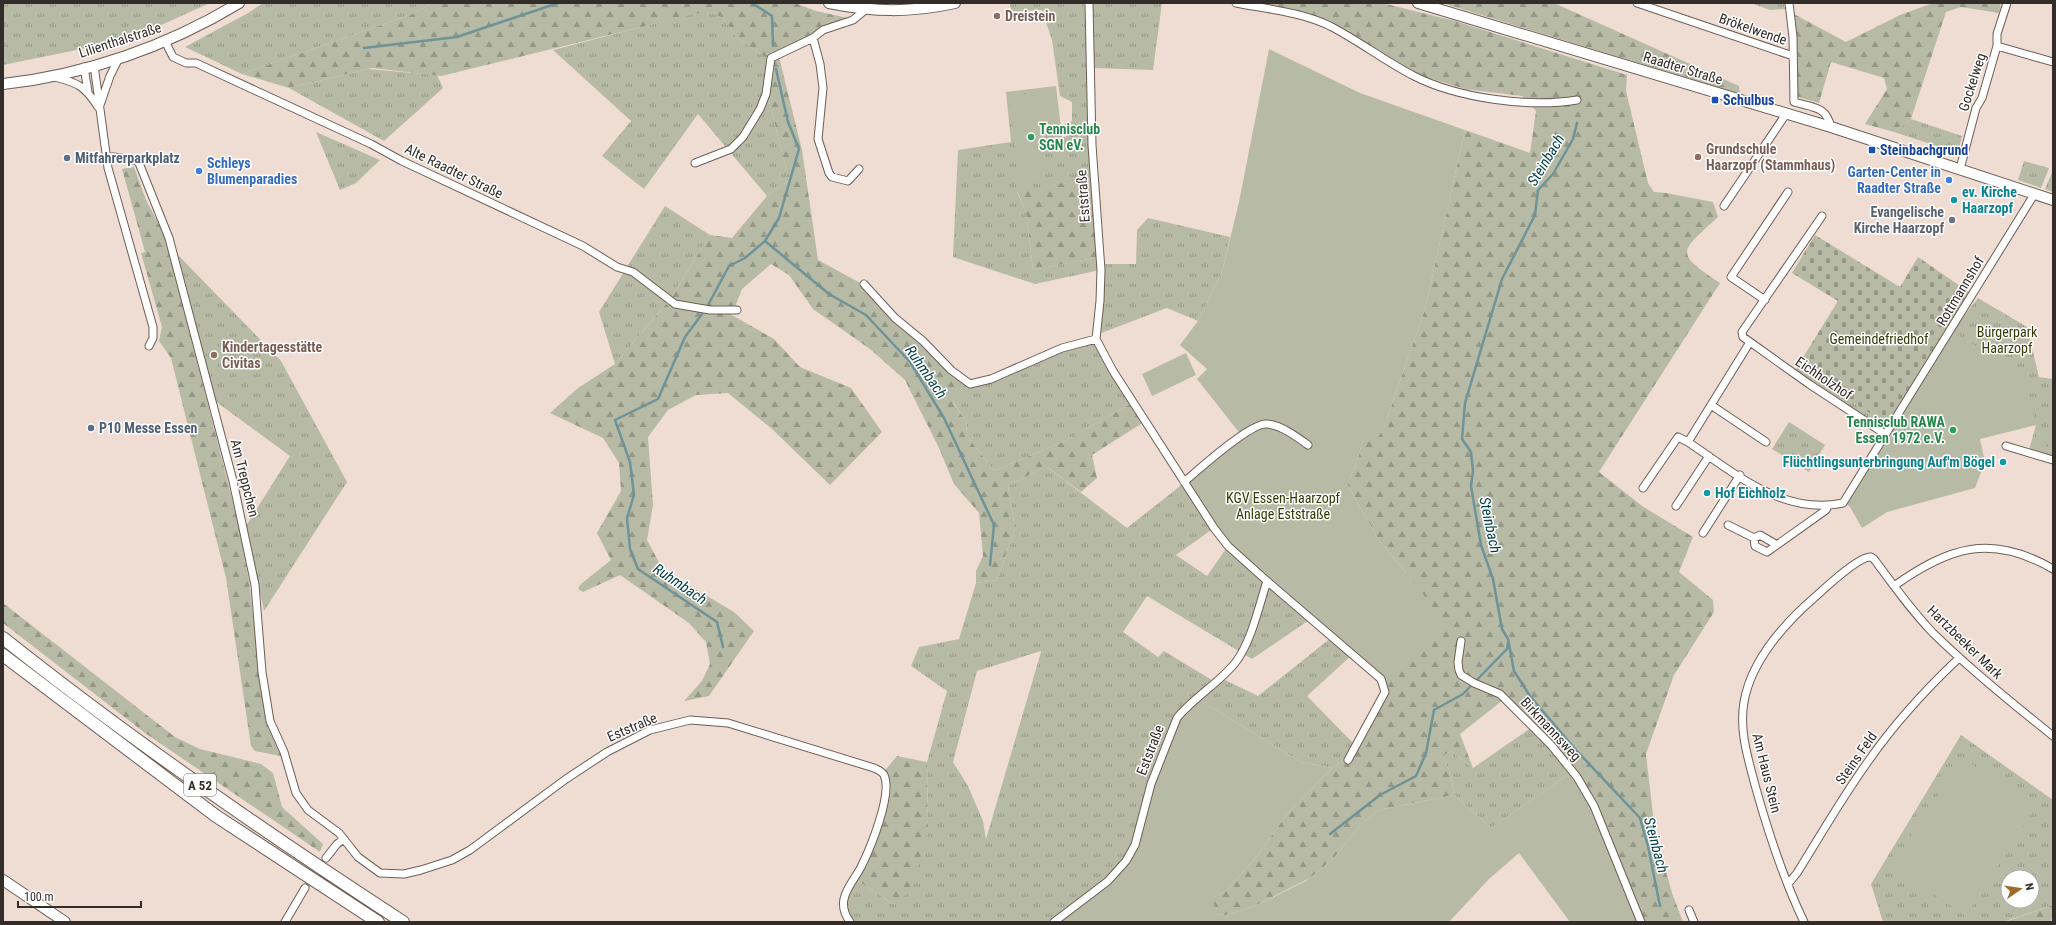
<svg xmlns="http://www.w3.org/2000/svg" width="2056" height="925" viewBox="0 0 2056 925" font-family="'Roboto Condensed',sans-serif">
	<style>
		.grass { fill: url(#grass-tufts); fill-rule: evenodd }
		.forest { fill: url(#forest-firs) }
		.cemetery { fill: url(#cemetery-stones) }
		.garden { fill: #b7bba5 }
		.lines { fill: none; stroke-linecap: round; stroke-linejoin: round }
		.stream { stroke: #6e9398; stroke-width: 2.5 }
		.street-tunnel { stroke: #c9bab2; stroke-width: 7; stroke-dasharray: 7 3.5; stroke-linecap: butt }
		.street-casing { stroke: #6e5f56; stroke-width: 9 }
		.secondary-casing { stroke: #6e5f56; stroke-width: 12 }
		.highway-casing { stroke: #6e5f56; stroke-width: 14 }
		.street { stroke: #fff; stroke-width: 7 }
		.secondary { stroke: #fff; stroke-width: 10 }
		.highway { stroke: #fff; stroke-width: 12 }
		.education-dot { fill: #8d6e63; stroke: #fff; stroke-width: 1.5 }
		.transit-dot { fill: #1a4fb4; stroke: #fff; stroke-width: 1.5 }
		.leisure-dot { fill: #2e9e5b; stroke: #fff; stroke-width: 1.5 }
		.service-dot { fill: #5c6f8a; stroke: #fff; stroke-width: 1.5 }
		.shop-dot { fill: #3f7fe0; stroke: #fff; stroke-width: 1.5 }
		.culture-dot { fill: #0f9aa8; stroke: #fff; stroke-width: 1.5 }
		.worship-dot { fill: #6b7280; stroke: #fff; stroke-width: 1.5 }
		.labels { text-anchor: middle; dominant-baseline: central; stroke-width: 3; stroke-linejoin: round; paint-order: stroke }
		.shield { fill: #fff; stroke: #706c69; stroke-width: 1 }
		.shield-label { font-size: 13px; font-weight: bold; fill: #332d29 }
		.education-label { font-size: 14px; font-weight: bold; fill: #785e54; stroke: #fff; text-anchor: start }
		.street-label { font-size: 14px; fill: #332d29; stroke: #fff }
		.transit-label { font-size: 14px; font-weight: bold; fill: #164399; stroke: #fff; text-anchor: start }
		.leisure-label { font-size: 14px; font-weight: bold; fill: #27864d; stroke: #fff; text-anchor: start }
		.service-label { font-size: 14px; font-weight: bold; fill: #4e5e75; stroke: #fff; text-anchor: start }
		.shop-label { font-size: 14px; font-weight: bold; fill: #366cbe; stroke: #fff; text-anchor: start }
		.culture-label { font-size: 14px; font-weight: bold; fill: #0d838f; stroke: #fff; text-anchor: start }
		.worship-label { font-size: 14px; font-weight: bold; fill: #5b616d; stroke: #fff; text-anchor: end }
		.park-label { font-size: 14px; fill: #353b06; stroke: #fff }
		.water-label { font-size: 15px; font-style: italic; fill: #023f46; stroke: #fff }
	</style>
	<defs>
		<pattern id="grass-tufts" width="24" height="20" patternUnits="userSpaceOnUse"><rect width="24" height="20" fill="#b7bba5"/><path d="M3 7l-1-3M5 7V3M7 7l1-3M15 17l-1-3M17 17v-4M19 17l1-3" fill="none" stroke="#959886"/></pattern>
		<pattern id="forest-firs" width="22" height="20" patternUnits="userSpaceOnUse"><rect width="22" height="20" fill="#b7bba5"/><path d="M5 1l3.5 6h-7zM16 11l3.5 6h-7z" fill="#959886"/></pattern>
		<pattern id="cemetery-stones" width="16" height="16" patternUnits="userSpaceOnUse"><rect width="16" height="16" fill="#b7bba5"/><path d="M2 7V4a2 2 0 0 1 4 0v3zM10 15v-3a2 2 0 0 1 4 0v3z" fill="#959886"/></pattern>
	</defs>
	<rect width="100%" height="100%" fill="#efddd4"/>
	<path class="grass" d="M 3,3 L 210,3 L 159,26 L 106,44 L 3,65 Z
		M 263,3 L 432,3 L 415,13 L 242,74 L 185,47 L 248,13 Z
		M 1010,3 L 1084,3 L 1086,16 L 1092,179 L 1017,192 L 1026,212 L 1033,270 L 1099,257 L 1100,270 L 1035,284 L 953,257 L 958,150 L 1011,142 L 1006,92 L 1056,86 L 1062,137 L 1066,137 L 1064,124 L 1072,121 L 1072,102 L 1060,96 L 1052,40 L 1042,10 L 1011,12 Z
		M 1093,3 L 1162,3 L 1153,70 L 1093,68 Z
		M 1751,3 L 1784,3 L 1785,9 L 1770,10 Z
		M 707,10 L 723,18 L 736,37 L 768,59 L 768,97 L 789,180 L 767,196 L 698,114 L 644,189 L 602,156 L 631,121 L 553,50 Z
		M 368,69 L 437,75 L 443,88 L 384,141 L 289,88 Z
		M 1911,119 L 1962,136 L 1958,153 L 1894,132 Z
		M 316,132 L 380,160 L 356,183 L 340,190 Z
		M 2024,161 L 2049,168 L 2041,188 L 2018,180 Z
		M 2053,170 L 2053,192 L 2045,189 Z
		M 665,206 L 710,235 L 671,298 L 615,364 L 599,312 Z
		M 1148,218 L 1230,237 L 1222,272 L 1198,321 L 1167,308 L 1096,335 L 1101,264 L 1136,264 L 1137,230 Z
		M 178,255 L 281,361 L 347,482 L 264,611 L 246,526 L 290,456 L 215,401 Z
		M 1978,298 L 2027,327 L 2039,377 L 2053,379 L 2053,459 L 2029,450 L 2036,425 L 1952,331 Z
		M 1095,340 L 1132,403 L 1067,440 L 994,471 L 967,436 L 966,421 L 953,402 L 965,383 L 970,385 L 1062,349 Z
		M 1797,367 L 1890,426 L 1885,434 L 1794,372 Z
		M 1789,422 L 1825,445 L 1809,472 L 1772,449 Z
		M 1046,466 L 1127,528 L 1184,483 L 1214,528 L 1176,555 L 1207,576 L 1228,546 L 1312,618 L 1252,659 L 1147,596 L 1123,632 L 1158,657 L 1164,651 L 1215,682 L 1191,703 L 1135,845 L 1107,881 L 1054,922 L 851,922 L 844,898 L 855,879 L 893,904 L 928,831 L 927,762 L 947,691 L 911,666 L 919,647 L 959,639 L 976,583 L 997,580 L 1015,528 L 1008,486 ZM 1041,651 L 1041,652 L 986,839 L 983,821 L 968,786 L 953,762 L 977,671 Z
		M 1332,637 L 1352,655 L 1307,696 L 1358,748 L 1332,768 L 1301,762 L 1198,699 L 1221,678 L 1258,696 Z
		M 1532,727 L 1572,772 L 1491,828 L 1454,795 L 1451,775 L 1443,756 L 1451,751 L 1473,768 Z
		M 1961,735 L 2053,800 L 2053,905 L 2003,922 L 1883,922 L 1871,884 ZM 2008,877 L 2032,877 L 2032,901 L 2008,901 Z"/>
	<path class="forest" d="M 432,3 L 795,3 L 816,11 L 848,18 L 825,26 L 768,59 L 736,37 L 723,18 L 707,11 L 441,76 L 372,68 L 289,88 L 242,74 L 415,13 Z
		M 1248,3 L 1382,3 L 1455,21 L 1627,75 L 1626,91 L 1648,183 L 1654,192 L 1666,193 L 1713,202 L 1718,217 C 1679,253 1674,252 1720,283 L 1599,472 L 1642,506 L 1693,537 L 1679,572 L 1713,600 L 1714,612 L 1674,675 L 1646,754 L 1655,832 L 1672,893 L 1683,922 L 1638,922 L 1578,777 L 1505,699 L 1453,666 L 1503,700 L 1460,734 L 1473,768 L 1451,751 L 1443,756 L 1451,775 L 1454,795 L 1379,810 L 1361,824 L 1333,859 L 1310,878 L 1253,907 L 1226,915 L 1216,914 L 1209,907 L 1213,898 L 1228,889 L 1257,856 L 1287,814 L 1332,768 L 1358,748 L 1386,692 L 1373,673 L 1406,573 L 1377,537 L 1347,484 L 1356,465 L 1362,443 L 1370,440 L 1384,427 L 1425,309 L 1465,130 L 1530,153 L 1536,111 L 1522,96 L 1465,89 L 1415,74 L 1331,26 Z
		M 1442,3 L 1554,3 L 1739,86 L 1740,94 Z
		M 1933,3 L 2001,3 L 1999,13 L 1961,7 L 1946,12 L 1911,119 L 1894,132 L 1865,124 L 1887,89 L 1884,78 L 1831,62 L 1819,103 L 1798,97 L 1797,39 L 1794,14 L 1846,42 L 1900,15 Z
		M 779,57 L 802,150 L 818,260 L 864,285 L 965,383 L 953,403 L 966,421 L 967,436 L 994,471 L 1067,440 L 1132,403 L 1144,422 L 1092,455 L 1097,478 L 1081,492 L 1046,466 L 1008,486 L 1015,528 L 997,580 L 976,583 L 976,571 L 983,556 L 979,513 L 954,484 L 938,446 L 905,380 L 870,349 L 813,309 L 789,275 L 771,264 L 742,289 L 735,307 C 712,307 692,307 671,298 L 710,235 L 732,238 L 767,196 L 789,180 L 768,97 L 770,63 Z
		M 134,167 L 146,200 L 165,236 L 238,522 L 249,581 L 266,722 L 281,756 L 255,751 L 251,746 L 226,578 L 171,358 L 159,341 L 162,327 L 141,253 L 145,252 L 122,169 Z
		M 1092,179 L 1099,257 L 1033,270 L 1026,212 L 1017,191 Z
		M 666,304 L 699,311 L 730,314 L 774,339 L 800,367 L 851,388 L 882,432 L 830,485 L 772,429 L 728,393 L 696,395 L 668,410 L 648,437 L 653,505 L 647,540 L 663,570 L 734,612 L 754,631 L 709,696 L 684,701 L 702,681 L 710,664 L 706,642 L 689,623 L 620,575 L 583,592 L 578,589 L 581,584 L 611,560 L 597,533 L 621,491 L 619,463 L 603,438 L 550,413 L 578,388 L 615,364 Z
		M 3,603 L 175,737 L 200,749 L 261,764 L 273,773 L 282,807 L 323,844 L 320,852 L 145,733 L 3,623 Z
		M 897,756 L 927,762 L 928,831 L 910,892 L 893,904 L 855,879 C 872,844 886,812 883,773 Z
		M 2053,905 L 2053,917 L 2050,922 L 2005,922 Z"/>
	<path class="cemetery" d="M 1815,235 L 1900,287 L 1918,257 L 1973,295 L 1890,426 L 1797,367 L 1838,301 L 1792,273 Z"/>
	<path class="garden" d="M 1269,49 L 1360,93 L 1465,130 L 1425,309 L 1384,427 L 1377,439 L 1362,443 L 1356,465 L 1347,484 L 1377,537 L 1431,604 L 1440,625 L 1390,672 L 1373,673 L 1228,546 L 1184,483 L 1208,463 L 1266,423 L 1241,435 L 1197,379 L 1207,369 L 1180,345 L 1198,321 L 1222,272 L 1239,202 Z
		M 1053,91 L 1059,135 L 1037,138 L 1042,183 L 1020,185 L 1009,96 Z
		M 1952,331 L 2024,376 L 2036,425 L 1980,439 L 1985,462 L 1975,488 L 1887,512 L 1862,528 L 1850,507 L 1845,503 Z
		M 1186,353 L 1196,375 L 1152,396 L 1142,374 Z
		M 2042,435 L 2047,436 L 2045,449 L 2040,448 Z
		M 1198,699 L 1301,762 L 1332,768 L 1287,814 L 1257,856 L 1228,889 L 1213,898 L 1216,914 L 1226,915 L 1253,907 L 1306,881 L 1333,859 L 1361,824 L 1379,810 L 1454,795 L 1491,828 L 1572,772 L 1594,806 L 1638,922 L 1570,922 L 1519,853 L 1489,879 L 1449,922 L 1054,922 L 1127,862 L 1152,785 L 1178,718 Z
		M 1962,758 L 2037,805 L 1966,916 L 1891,866 Z"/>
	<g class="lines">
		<path class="stream" d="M 752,3 L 772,16 L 773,45
			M 364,48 L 457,37 L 558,3
			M 1577,123 L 1573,139 L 1553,174 L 1538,190 L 1535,215 L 1502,279 L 1465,403 L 1462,439 L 1471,452 L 1473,471 L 1471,486 L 1481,545 L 1493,579 L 1502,629 L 1508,639 L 1514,671 L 1530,696 L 1576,750 L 1640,818 L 1648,846 L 1660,906
			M 765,241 L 829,294 L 866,315 L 910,362 L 944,418 L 994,525 L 990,565
			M 707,307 L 729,266 L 745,258 L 765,241 L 779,218 L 799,149 L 788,122 L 776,69
			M 702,314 L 685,337 L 658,399 L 615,420 L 630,462 L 634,495 L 627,518 L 630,549 L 638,569 L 717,622 L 723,647
			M 1330,834 L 1380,795 L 1416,776 L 1426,753 L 1434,710 L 1463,694 L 1507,649 L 1508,643"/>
		<path class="street-tunnel" d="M 305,888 L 326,858"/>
		<defs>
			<path id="street" d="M 1236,3 C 1267,9 1301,12 1330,26 C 1359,41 1385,61 1414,76 C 1457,98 1529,108 1577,100
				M 1637,3 L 1793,56
				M 1789,3 L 1793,37 L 1794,102 C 1814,108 1826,106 1831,127
				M 813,38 L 820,64 L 823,88 L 818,139 L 829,173 L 832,177 L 848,181 L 859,169
				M 165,41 L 173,57 L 186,63 L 196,63 L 371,144 L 402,161 L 583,246 L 617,267 L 633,272 L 675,304 L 710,310 L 737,310
				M 1997,46 L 2053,62
				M 94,65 L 108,168 L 153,327 L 153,338 L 149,346
				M 84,67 L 88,92
				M 55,77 C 78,83 85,86 98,107
				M 100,105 L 110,76 L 119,58
				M 106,156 L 135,160 L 139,163 L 169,238 L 233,481 L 255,585 L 262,672 L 270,721 L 284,752 L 296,793 L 308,810 L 339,833 L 358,857 L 380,873 L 404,874 L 421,870 L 452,860 L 470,850 L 566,779 L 607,752 L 650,730 L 690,720 L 728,723 L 874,768 C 878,770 882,771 884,775 C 893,794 870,849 861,867 C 856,877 846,888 844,899 C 842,908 845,915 850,922
				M 695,163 L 731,149 L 743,137 L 760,109 L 766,94 L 771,58 L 813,38 L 823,30 L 853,20 L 865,10
				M 1960,169 L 1976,108 L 1982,98 L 1997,46 L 1997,34 L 2007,3
				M 1724,206 L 1786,114
				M 1822,216 L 1742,332 L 1743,337 L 1809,384 L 1885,434
				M 864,284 L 895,318 L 923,341 L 951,370 L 970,384 L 991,379 L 1062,348 L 1096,339
				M 1765,300 L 1731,277 L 1788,192
				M 1750,342 L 1688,442 C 1734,473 1784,516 1843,503 L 2035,193
				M 1711,405 L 1766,442
				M 2006,446 L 2053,460
				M 1184,482 C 1198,470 1251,422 1267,424 C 1281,425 1297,437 1308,445
				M 1643,488 L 1678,437 L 1688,442
				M 1676,506 L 1709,456
				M 1728,525 L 1754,538
				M 1703,533 L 1740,475
				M 1777,545 L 1760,535 L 1754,538 L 1755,546 L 1767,552 L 1826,510 L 1828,506
				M 1267,581 L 1381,679 L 1385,692 L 1348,760
				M 1894,586 C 1949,547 1991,533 2053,569
				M 1461,641 L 1458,662 L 1459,670 L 1461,675 L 1474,683 L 1500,694 L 1551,745 L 1577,777 L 1594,806 L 1641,922
				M 326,858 L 337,844 L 344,839
				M 1788,884 L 1797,873 C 1820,836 1842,798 1867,763 C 1894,724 1925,690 1959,658
				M 1689,910 L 1694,922
				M 285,922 L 305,888
				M 1054,922 L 1108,881 L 1126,861 L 1135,845 L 1151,784 L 1177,718 C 1193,698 1218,684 1235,663 C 1251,643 1259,606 1267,581 L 1228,546 L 1214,528 L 1113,371 L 1096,339 L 1100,301 L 1101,270 L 1092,145 L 1089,3
				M 1804,922 C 1783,878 1768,832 1755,785 C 1748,758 1739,731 1744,702 C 1751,661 1785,623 1815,597 C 1825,588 1859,556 1871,557 L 1874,559 C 1893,585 1911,610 1933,633 C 1971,670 2012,703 2053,736"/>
			<path id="secondary" d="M 829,3 C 874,12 909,13 955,3
				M 1418,3 L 1831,127 L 2053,200
				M 3,84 C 86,75 168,46 239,3
				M 3,880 L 65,922"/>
			<path id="highway" d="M 3,638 C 131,740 266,833 403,922
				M 3,655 L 216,816 L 378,922"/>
		</defs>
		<use href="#street" class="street-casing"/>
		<use href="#secondary" class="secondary-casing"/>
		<use href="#highway" class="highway-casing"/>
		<use href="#street" class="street"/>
		<use href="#secondary" class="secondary"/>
		<use href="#highway" class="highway"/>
	</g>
	<g class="education-dot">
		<circle cx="997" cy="16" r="4"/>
		<circle cx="1698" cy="157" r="4"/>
		<circle cx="214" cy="355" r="4"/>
	</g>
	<g class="transit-dot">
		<rect x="1711" y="96" width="8" height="8" rx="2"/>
		<rect x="1868" y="146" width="8" height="8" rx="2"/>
	</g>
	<g class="leisure-dot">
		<circle cx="1031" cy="137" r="4"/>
		<circle cx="1953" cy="430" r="4"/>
	</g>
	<g class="service-dot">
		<circle cx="67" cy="158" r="4"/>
		<circle cx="91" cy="428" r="4"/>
	</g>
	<g class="shop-dot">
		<circle cx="199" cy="171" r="4"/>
		<circle cx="1949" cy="180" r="4"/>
	</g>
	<g class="culture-dot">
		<circle cx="1954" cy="200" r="4"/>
		<circle cx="2003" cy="462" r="4"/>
		<circle cx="1707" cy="493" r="4"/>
	</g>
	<circle class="worship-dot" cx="1952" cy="220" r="4"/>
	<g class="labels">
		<rect class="shield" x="184" y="774" width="32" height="22" rx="3"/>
		<g class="shield-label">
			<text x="200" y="785">A 52</text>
		</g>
		<g class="education-label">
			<text x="1005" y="16">Dreistein</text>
			<text x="1706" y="149">Grundschule<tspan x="1706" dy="16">Haarzopf (Stammhaus)</tspan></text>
			<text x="222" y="347">Kindertagesstätte<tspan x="222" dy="16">Civitas</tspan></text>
		</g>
		<g class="street-label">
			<text transform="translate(1753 29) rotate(19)">Brökelwende</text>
			<text transform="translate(120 40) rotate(-18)">Lilienthalstraße</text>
			<text transform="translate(1683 68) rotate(17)">Raadter Straße</text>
			<text transform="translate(1972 82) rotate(-72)">Gockelweg</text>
			<text transform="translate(454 171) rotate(26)">Alte Raadter Straße</text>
			<text transform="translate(1083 196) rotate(-94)">Eststraße</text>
			<text transform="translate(1960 291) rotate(-59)">Rottmannshof</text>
			<text transform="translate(1824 378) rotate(34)">Eichholzhof</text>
			<text transform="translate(245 478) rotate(76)">Am Treppchen</text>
			<text transform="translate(1965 642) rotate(44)">Hartzbeeker Mark</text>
			<text transform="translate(632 727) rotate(-23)">Eststraße</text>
			<text transform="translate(1551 729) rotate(47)">Birkmannsweg</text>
			<text transform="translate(1150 750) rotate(-69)">Eststraße</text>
			<text transform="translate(1856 758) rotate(-55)">Steins Feld</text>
			<text transform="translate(1767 773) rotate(76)">Am Haus Stein</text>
		</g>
		<g class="transit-label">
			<text x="1723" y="100">Schulbus</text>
			<text x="1880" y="150">Steinbachgrund</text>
		</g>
		<g class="leisure-label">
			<text x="1039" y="129">Tennisclub<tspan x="1039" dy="16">SGN eV.</tspan></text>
			<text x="1945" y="422" text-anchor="end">Tennisclub RAWA<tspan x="1945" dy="16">Essen 1972 e.V.</tspan></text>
		</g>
		<g class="service-label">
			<text x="75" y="158">Mitfahrerparkplatz</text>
			<text x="99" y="428">P10 Messe Essen</text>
		</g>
		<g class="shop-label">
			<text x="207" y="163">Schleys<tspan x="207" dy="16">Blumenparadies</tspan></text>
			<text x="1941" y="172" text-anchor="end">Garten-Center in<tspan x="1941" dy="16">Raadter Straße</tspan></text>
		</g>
		<g class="culture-label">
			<text x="1962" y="192">ev. Kirche<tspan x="1962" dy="16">Haarzopf</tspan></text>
			<text x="1995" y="462" text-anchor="end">Flüchtlingsunterbringung Auf'm Bögel</text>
			<text x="1715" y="493">Hof Eichholz</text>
		</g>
		<g class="worship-label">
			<text x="1944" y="212">Evangelische<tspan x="1944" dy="16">Kirche Haarzopf</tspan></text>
		</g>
		<g class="park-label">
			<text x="2007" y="332">Bürgerpark<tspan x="2007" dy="16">Haarzopf</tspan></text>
			<text x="1879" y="339">Gemeindefriedhof</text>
			<text x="1283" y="498">KGV Essen-Haarzopf<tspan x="1283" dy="16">Anlage Eststraße</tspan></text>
		</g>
		<g class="water-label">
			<text transform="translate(1546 160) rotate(-59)">Steinbach</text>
			<text transform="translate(926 372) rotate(55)">Ruhmbach</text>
			<text transform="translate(1490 525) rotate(78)">Steinbach</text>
			<text transform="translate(680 584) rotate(34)">Ruhmbach</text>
			<text transform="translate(1656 845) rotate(75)">Steinbach</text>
		</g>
	</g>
	<rect width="2056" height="925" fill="none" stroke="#332d29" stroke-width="8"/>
	<g transform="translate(2020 889) rotate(77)"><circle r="19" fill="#ffffff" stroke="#adaba9"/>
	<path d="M0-3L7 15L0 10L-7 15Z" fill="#a06a25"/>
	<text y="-6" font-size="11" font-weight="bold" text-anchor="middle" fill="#332d29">N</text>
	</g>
	<path d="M18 901v6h123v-6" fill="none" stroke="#332d29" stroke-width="2"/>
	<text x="24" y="901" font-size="12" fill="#332d29" stroke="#ffffff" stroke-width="3" paint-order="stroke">100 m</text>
</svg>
